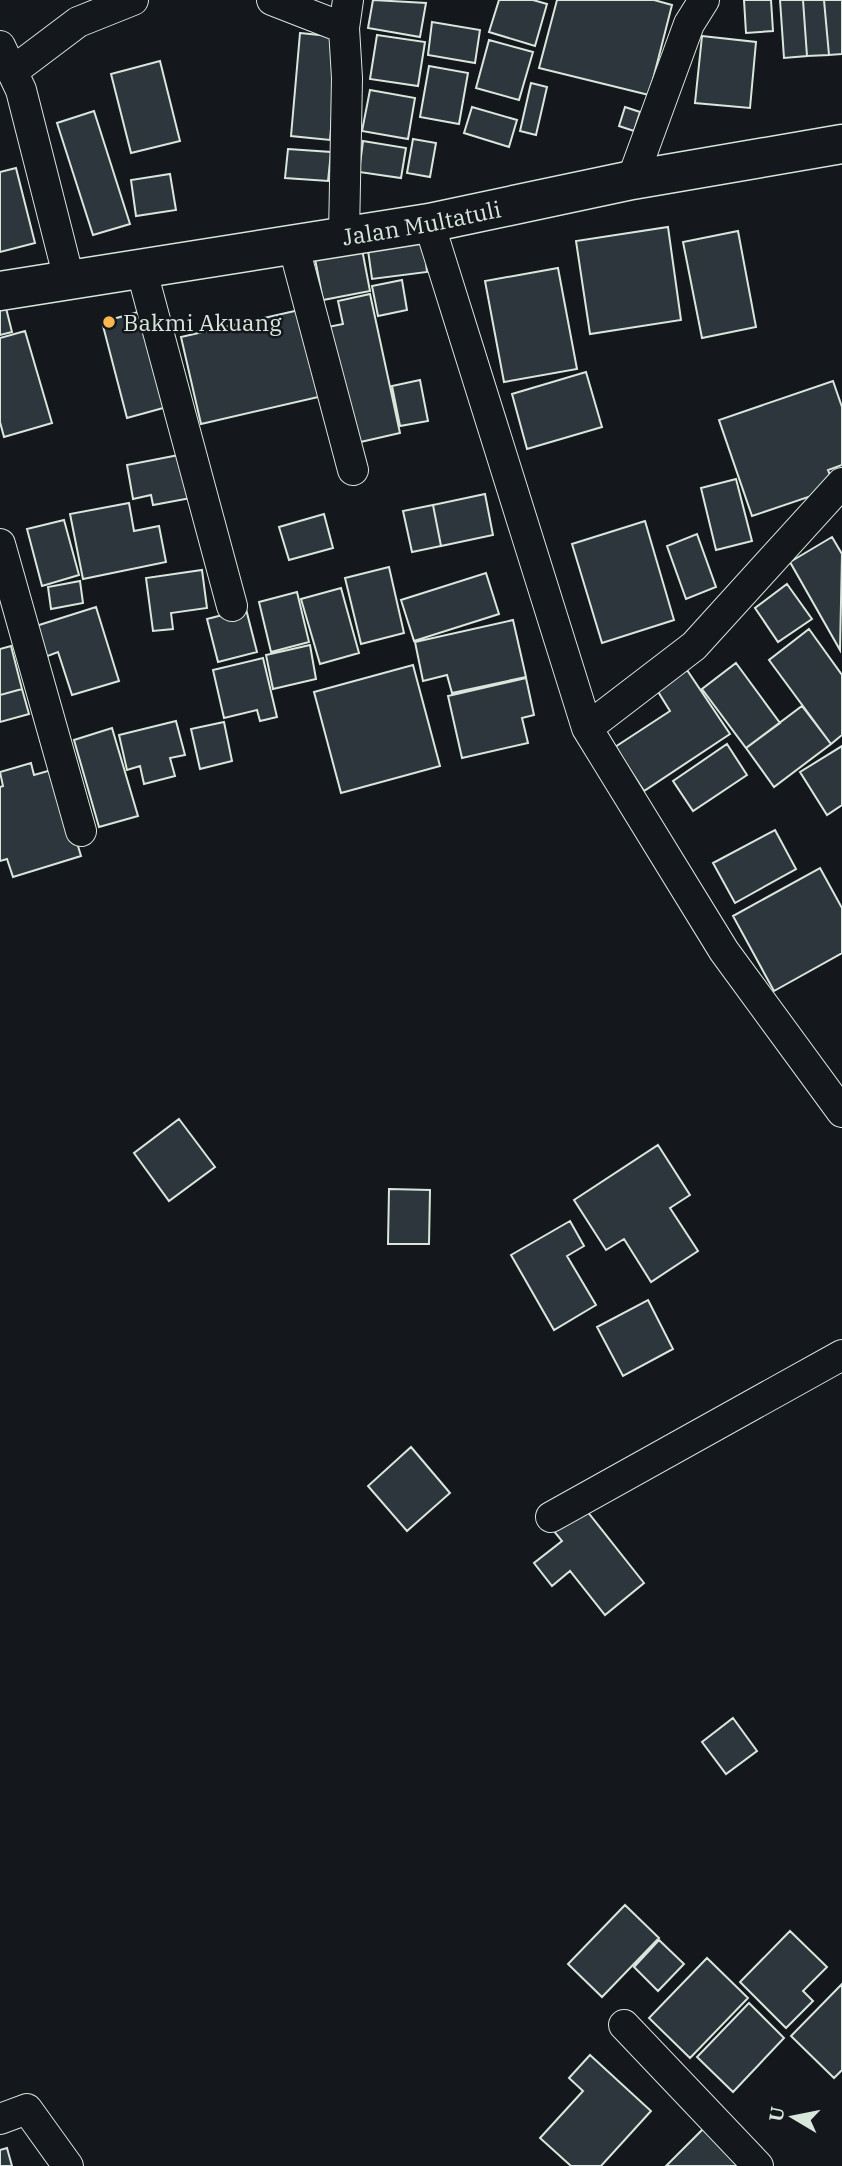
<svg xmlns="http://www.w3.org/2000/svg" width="842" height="2166" viewBox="0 0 842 2166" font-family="'IBM Plex Serif',serif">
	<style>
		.building { fill: #2c363c; stroke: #d8e6dc; stroke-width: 2 }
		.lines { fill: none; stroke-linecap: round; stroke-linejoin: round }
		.minor-casing { stroke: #d8e6dc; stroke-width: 32 }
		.secondary-casing { stroke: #d8e6dc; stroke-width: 41 }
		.minor { stroke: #14181c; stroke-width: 30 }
		.secondary { stroke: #14181c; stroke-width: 38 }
		.poi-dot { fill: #ffb74d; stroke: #14181c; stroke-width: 2.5 }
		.labels { text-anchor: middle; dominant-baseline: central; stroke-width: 5; stroke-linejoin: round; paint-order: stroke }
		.street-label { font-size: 23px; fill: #d8e6dc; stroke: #14181c }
		.poi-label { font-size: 23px; fill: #d8e6dc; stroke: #14181c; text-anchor: start }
	</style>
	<rect width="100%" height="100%" fill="#14181c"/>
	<path class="building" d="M 373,0 L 426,3 L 420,37 L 368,28 Z
		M 499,0 L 533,0 L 547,4 L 535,46 L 489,32 Z
		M 557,0 L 654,0 L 672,5 L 649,95 L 539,68 Z
		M 744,0 L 771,0 L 773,31 L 746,33 Z
		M 780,0 L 803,0 L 807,56 L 784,58 Z
		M 803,0 L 824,0 L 829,55 L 807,56 Z
		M 824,0 L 842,0 L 842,54 L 829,55 Z
		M 432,22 L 480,30 L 475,63 L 428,55 Z
		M 300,33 L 339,37 L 330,140 L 291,136 Z
		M 377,35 L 425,42 L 418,86 L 370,79 Z
		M 702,36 L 756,42 L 750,108 L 695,103 Z
		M 489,40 L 533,52 L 519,100 L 476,88 Z
		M 160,61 L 180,141 L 131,153 L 111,74 Z
		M 429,66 L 468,73 L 459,124 L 420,117 Z
		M 531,83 L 547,87 L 536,135 L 520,131 Z
		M 370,90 L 415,98 L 408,139 L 362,131 Z
		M 472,107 L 517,120 L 509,147 L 464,133 Z
		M 625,107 L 640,112 L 634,131 L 619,126 Z
		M 94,111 L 130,224 L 93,235 L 57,123 Z
		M 413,139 L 436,143 L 430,177 L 407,173 Z
		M 363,141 L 406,148 L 401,178 L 359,172 Z
		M 288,149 L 331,152 L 328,181 L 285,178 Z
		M 16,168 L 35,243 L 0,252 L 0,172 Z
		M 170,174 L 176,210 L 136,216 L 131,180 Z
		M 668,227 L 681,320 L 590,334 L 576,241 Z
		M 738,231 L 756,327 L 702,338 L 683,242 Z
		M 423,236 L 427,272 L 372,279 L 367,243 Z
		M 362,249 L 370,291 L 323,300 L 315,259 Z
		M 558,268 L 577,369 L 504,382 L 485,281 Z
		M 402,280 L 407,310 L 378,316 L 372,286 Z
		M 370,294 L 400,433 L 356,443 L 323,328 L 343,324 L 338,301 Z
		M 5,304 L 12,332 L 0,335 L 0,306 Z
		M 308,308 L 327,395 L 201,424 L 181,337 Z
		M 149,309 L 174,405 L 127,418 L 102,322 Z
		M 25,331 L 52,423 L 4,437 L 0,422 L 0,338 Z
		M 586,372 L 602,427 L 527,449 L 512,394 Z
		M 420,380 L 428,421 L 400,426 L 392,386 Z
		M 833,381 L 842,407 L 842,465 L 828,470 L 835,488 L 752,516 L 719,420 Z
		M 189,453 L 191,498 L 153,505 L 151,495 L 133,499 L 127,465 Z
		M 736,479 L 752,541 L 716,550 L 701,488 Z
		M 485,494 L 493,535 L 441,546 L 433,505 Z
		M 129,503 L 134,531 L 159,526 L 166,562 L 83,579 L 70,514 Z
		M 433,505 L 441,546 L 412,552 L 403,511 Z
		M 324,514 L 333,548 L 289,560 L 279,527 Z
		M 64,520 L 79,575 L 42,586 L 27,529 Z
		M 645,521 L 674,620 L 602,643 L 572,544 Z
		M 697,534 L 716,587 L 686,599 L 667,546 Z
		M 832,537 L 842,554 L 840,650 L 790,562 Z
		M 389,567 L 404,633 L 361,644 L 345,578 Z
		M 202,570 L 207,608 L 171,613 L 173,629 L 153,631 L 146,578 Z
		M 486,573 L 499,614 L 414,641 L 401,600 Z
		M 80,581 L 83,603 L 51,609 L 48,587 Z
		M 787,584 L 812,619 L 778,642 L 755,608 Z
		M 341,588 L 359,653 L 320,664 L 301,599 Z
		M 297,592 L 309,642 L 271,652 L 259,602 Z
		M 96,607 L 119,681 L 72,695 L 58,652 L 45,657 L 36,626 Z
		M 246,609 L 257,652 L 218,662 L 207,619 Z
		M 513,620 L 526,677 L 452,693 L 447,675 L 423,681 L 415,642 Z
		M 809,629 L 842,675 L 842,735 L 831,744 L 769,660 Z
		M 310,645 L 316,679 L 273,689 L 266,655 Z
		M 11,646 L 22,689 L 0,695 L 0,649 Z
		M 263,658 L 277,717 L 260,721 L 257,710 L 224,718 L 213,670 Z
		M 736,663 L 780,723 L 746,748 L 702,689 Z
		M 413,665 L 440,766 L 341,793 L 314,692 Z
		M 687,670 L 730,734 L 644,791 L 615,747 L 670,711 L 657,690 Z
		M 526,678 L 534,715 L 522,718 L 528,743 L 462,758 L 448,696 Z
		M 22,689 L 29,714 L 0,722 L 0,695 Z
		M 802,706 L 831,744 L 774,787 L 746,748 Z
		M 176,721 L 185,755 L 170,758 L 175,776 L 144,784 L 140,766 L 127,770 L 119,735 Z
		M 224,722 L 232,761 L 200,769 L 191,729 Z
		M 112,728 L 138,816 L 99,827 L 74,740 Z
		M 727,744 L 747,775 L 693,811 L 673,781 Z
		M 842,746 L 842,805 L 827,815 L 800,772 Z
		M 31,763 L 34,775 L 55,769 L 81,856 L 13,877 L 7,859 L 0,861 L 0,787 L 3,786 L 0,772 Z
		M 775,830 L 796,869 L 735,903 L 713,863 Z
		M 820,868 L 842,908 L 842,953 L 774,991 L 733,916 Z
		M 179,1119 L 215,1167 L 169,1201 L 134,1153 Z
		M 658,1145 L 690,1195 L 670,1208 L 698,1251 L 651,1282 L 624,1239 L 606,1250 L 574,1200 Z
		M 389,1189 L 430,1190 L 429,1244 L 388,1244 Z
		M 570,1221 L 584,1246 L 567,1256 L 596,1305 L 554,1330 L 511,1255 Z
		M 648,1300 L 673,1349 L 623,1376 L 597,1327 Z
		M 411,1447 L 450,1493 L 407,1531 L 368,1486 Z
		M 583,1506 L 644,1583 L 605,1615 L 570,1571 L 552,1586 L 534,1563 L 562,1541 L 553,1530 Z
		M 733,1718 L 757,1751 L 726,1774 L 702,1742 Z
		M 625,1905 L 659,1938 L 602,1997 L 568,1964 Z
		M 790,1931 L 827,1967 L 803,1991 L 813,2001 L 786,2028 L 740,1982 Z
		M 659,1940 L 684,1964 L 658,1991 L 634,1967 Z
		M 707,1958 L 748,1998 L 690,2058 L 649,2018 Z
		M 842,1984 L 842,2070 L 834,2078 L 791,2036 Z
		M 749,2003 L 784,2038 L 733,2092 L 697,2057 Z
		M 590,2055 L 651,2111 L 601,2166 L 571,2166 L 540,2138 L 583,2091 L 569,2078 Z
		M 707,2125 L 746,2166 L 666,2166 Z
		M 7,2148 L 12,2166 L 0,2166 L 0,2150 Z"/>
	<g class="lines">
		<defs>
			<path id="minor" d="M 272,0 L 344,28
				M 0,46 L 21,90 L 69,279
				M 13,71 L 78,22 L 133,0
				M 632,180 L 689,24 L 704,0
				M 429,223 L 587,728 L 724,951 L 842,1112
				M 344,235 L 347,78 L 344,28 L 348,0
				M 293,244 L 353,470
				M 141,268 L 232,606
				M 0,544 L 81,831
				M 587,728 L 694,646 L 842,483
				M 551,1517 L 842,1355
				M 624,2025 L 758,2166
				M 0,2119 L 27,2109 L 68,2166"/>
			<g id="secondary">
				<path id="s1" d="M 0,291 L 429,223 L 632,180 L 842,144"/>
			</g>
		</defs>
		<use href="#minor" class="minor-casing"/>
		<use href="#secondary" class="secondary-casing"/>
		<use href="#minor" class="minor"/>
		<use href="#secondary" class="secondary"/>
	</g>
	<circle class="poi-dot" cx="109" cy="322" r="7"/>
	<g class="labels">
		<g class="street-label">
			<text stroke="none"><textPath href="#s1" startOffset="427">Jalan Multatuli</textPath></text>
		</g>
		<g class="poi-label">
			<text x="123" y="322">Bakmi Akuang</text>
		</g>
	</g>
	<g transform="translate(793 2117) rotate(280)" stroke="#14181c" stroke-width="5" paint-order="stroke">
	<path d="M0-5L12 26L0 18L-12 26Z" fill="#d8e6dc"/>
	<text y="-10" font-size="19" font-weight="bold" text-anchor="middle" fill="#d8e6dc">U</text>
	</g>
</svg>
